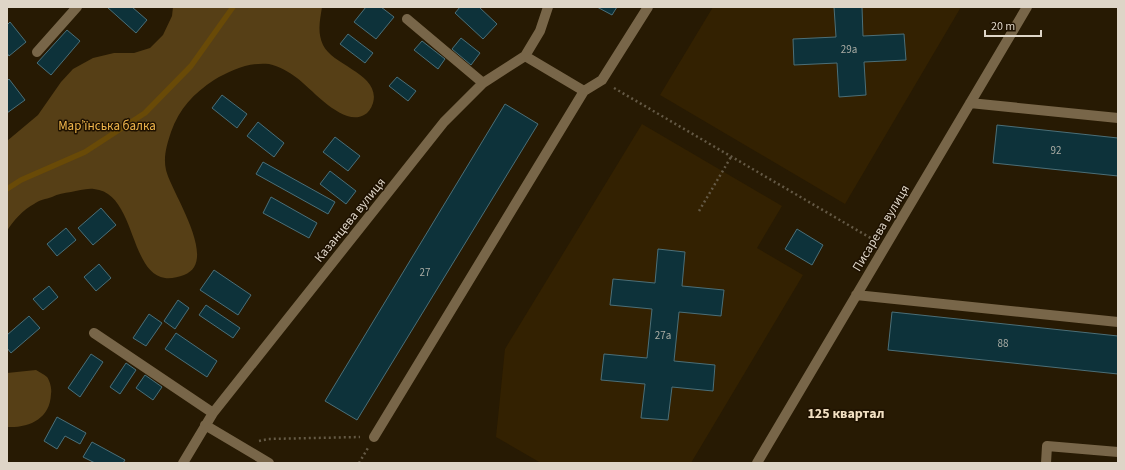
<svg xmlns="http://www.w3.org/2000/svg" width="1125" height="470" viewBox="0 0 1125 470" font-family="'Source Sans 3',sans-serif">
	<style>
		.built { fill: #332101 }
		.forest { fill: #563f16 }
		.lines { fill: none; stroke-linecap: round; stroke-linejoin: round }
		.stream { stroke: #694a07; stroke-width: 5.5 }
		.building { fill: #0d323a; stroke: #4b6f78 }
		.path { stroke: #645945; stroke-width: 2.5; stroke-dasharray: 2 3; stroke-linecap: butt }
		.minor { stroke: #786649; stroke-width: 10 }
		.labels { text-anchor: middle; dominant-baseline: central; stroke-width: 3; stroke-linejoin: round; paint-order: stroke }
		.number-label { font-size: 11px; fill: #aaaca4 }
		.park-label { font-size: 13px; fill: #efb54b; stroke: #1e1100 }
		.street-label { font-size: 13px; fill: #ded5c7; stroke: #1e1100 }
		.neighbourhood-label { font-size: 14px; font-weight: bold; fill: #f1dfc2; stroke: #1e1100 }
	</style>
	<rect width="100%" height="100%" fill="#271a03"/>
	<path class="built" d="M 713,7 L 961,7 L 845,204 L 660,95 Z
		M 642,124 L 782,206 L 757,248 L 803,275 L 691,463 L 541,463 L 496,437 L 505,349 Z"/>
	<path class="forest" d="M 173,7 L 322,7 C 320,20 317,32 323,45 C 333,66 381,74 373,103 C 371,109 368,113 364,115 C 343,127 312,89 297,78 C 289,72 279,66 269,64 C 249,62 231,70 214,80 C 194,93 179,109 171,132 C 167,144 163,157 166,170 C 171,192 220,262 184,275 C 178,277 171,279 165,278 C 129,273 136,193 94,189 C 86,188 78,191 71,192 C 64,193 58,194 52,197 C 46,199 39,200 34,204 C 24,209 12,222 7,231 L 7,141 L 38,115 L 61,82 L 73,69 L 93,58 L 114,53 L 134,53 L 150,48 L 163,35 L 172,16 Z
		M 36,370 C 39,372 44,374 47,377 C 50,381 52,389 51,394 C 50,419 29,428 7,427 L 7,373 Z"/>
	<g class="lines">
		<path class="stream" d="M 7,189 L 21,180 L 85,152 L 145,113 L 191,66 L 233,7"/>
	</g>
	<path class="building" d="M 107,7 L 132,7 L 147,20 L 136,33 Z
		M 366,7 L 381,7 L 394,17 L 376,39 L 354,22 Z
		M 460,7 L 479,7 L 497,24 L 483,39 L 455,13 Z
		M 597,7 L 617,7 L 612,15 Z
		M 834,7 L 862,7 L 863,36 L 904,34 L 906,60 L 864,62 L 866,95 L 839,97 L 837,63 L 794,65 L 793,39 L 836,37 Z
		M 10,22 L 26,42 L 9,56 L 7,53 L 7,25 Z
		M 67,30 L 80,41 L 51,75 L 37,63 Z
		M 348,34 L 373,53 L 365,63 L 340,44 Z
		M 461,38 L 480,53 L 471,65 L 452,49 Z
		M 422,41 L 445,59 L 438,69 L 414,50 Z
		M 397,77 L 416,91 L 408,101 L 389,86 Z
		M 9,79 L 25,100 L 7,113 L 7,81 Z
		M 222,95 L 247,114 L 237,128 L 212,108 Z
		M 505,104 L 538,124 L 357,420 L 325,401 Z
		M 258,122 L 284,143 L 274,157 L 247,136 Z
		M 997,125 L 1118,138 L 1118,176 L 993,163 Z
		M 335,137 L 360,156 L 348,171 L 323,152 Z
		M 263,162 L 335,202 L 328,214 L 256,174 Z
		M 330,171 L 356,191 L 346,204 L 320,184 Z
		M 271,197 L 317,223 L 309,238 L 263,213 Z
		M 101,208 L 116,225 L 93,245 L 78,228 Z
		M 66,228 L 76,240 L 57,256 L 47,244 Z
		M 797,229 L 823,245 L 812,265 L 785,249 Z
		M 658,249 L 685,252 L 682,286 L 724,290 L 721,316 L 679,312 L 674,361 L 715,365 L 713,391 L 672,387 L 668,420 L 641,418 L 645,384 L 601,380 L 604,354 L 647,358 L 652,309 L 610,305 L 613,279 L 655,283 Z
		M 99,264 L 111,278 L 96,291 L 84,277 Z
		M 214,270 L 251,295 L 238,315 L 200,290 Z
		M 49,286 L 58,297 L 43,310 L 33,299 Z
		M 178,300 L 189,308 L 175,329 L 164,321 Z
		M 206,305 L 240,328 L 233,338 L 199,315 Z
		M 892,312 L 1118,336 L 1118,374 L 888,350 Z
		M 149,314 L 162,323 L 146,346 L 133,338 Z
		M 29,316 L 40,328 L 11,353 L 7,348 L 7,335 Z
		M 176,333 L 217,361 L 207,377 L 165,349 Z
		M 91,354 L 103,362 L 80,397 L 68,388 Z
		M 126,363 L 136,370 L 120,394 L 110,387 Z
		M 145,375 L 162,387 L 153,400 L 136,388 Z
		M 57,417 L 86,433 L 80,444 L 65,436 L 57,449 L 44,441 Z
		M 92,442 L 125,460 L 123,463 L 95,463 L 83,457 Z"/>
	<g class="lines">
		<path class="path" d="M 614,88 L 874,240
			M 699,211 L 731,157
			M 259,441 L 268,439 L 360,437
			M 359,463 L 368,448"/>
		<path class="minor" d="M 407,19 L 483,83
			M 37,52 L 77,7
			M 525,56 L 584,91
			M 970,103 L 1118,118
			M 856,295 L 1118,322
			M 94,333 L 213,413
			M 205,425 L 269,463
			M 374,437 L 584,91 L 602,80 L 648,7
			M 183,463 L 213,413 L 444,122 L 483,83 L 525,56 L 540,31 L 548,7
			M 757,463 L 1027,7
			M 1046,463 L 1047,446 L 1118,452"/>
	</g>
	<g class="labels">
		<g class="number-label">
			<text x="849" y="49">29а</text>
			<text x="1056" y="150">92</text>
			<text x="425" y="272">27</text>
			<text x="663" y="335">27а</text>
			<text x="1003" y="343">88</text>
		</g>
		<g class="park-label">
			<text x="107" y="126">Мар’їнська балка</text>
		</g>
		<g class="street-label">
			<text transform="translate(350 220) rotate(-51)">Казанцева вулиця</text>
			<text transform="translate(881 228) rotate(-59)">Писарева вулиця</text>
		</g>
		<g class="neighbourhood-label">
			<text x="846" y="414">125 квартал</text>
		</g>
	</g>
	<rect width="1125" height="470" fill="none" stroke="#ded5c7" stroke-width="16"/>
	<path d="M985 30v6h56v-6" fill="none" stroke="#ded5c7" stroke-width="2"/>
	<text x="991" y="30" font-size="12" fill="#ded5c7" stroke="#1e1100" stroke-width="3" paint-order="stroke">20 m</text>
</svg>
